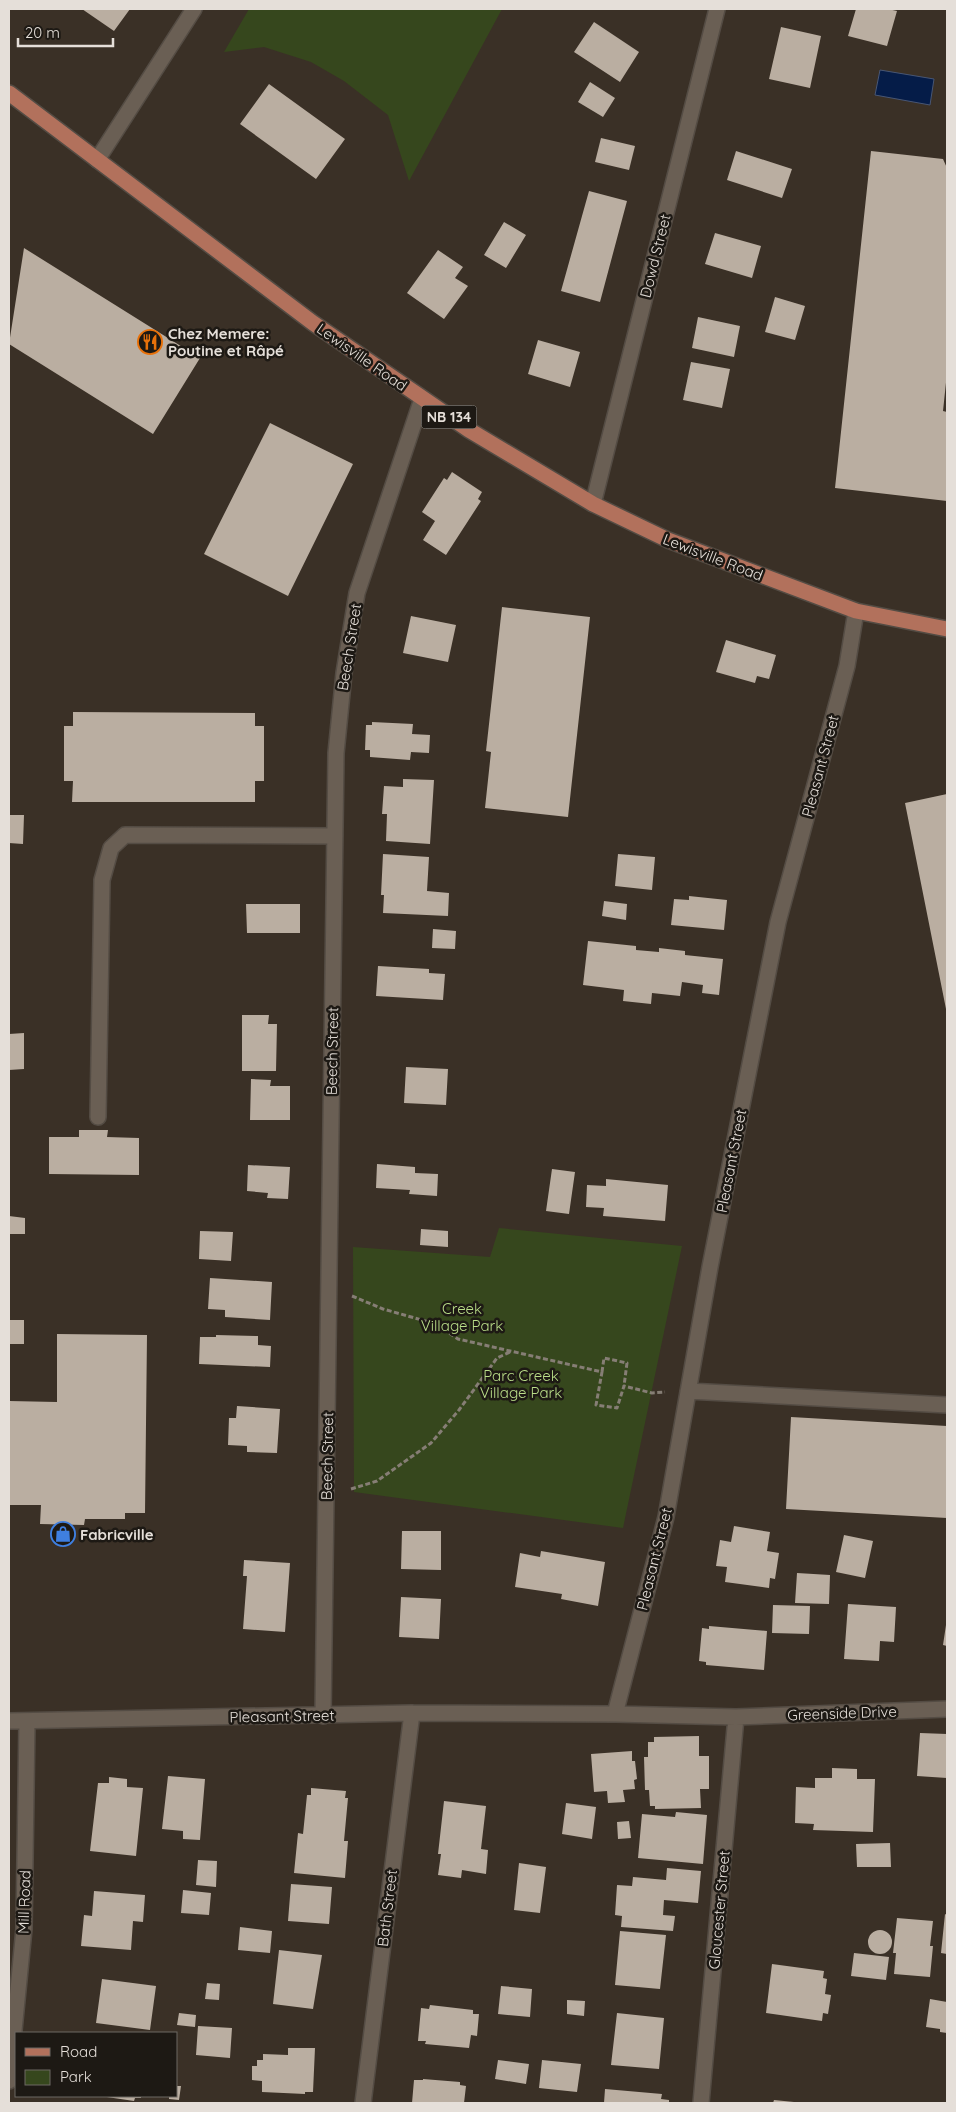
<svg xmlns="http://www.w3.org/2000/svg" width="956" height="2112" viewBox="0 0 956 2112" font-family="Quicksand,sans-serif">
	<style>
		.green { fill: #36471d }
		.water { fill: #051c48; stroke: #485674 }
		.building { fill: #baaea1 }
		.lines { fill: none; stroke-linecap: round; stroke-linejoin: round }
		.minor-casing { stroke: #544c44; stroke-width: 18 }
		.major-casing { stroke: #544c44; stroke-width: 18 }
		.path { stroke: #867e75; stroke-width: 3; stroke-dasharray: 5 2.5; stroke-linecap: butt }
		.minor { stroke: #6a5f54; stroke-width: 15 }
		.major { stroke: #b2715c; stroke-width: 15 }
		.labels { text-anchor: middle; dominant-baseline: central; stroke-width: 5; stroke-linejoin: round; paint-order: stroke }
		.shield { fill: #1d1914; stroke: #a9a49e; stroke-width: 1 }
		.shield-label { font-size: 14px; font-weight: bold; fill: #e5dfd9 }
		.street-label { font-size: 15px; fill: #e5dfd9; stroke: #1d1914 }
		.poi-label { font-size: 15px; font-weight: bold; fill: #e5dfd9; stroke: #1d1914; text-anchor: start }
		.park-label { font-size: 15px; fill: #bade89; stroke: #1d1914 }
	</style>
	<rect width="100%" height="100%" fill="#3a3026"/>
	<path class="green" d="M 249,9 L 502,9 L 409,181 L 388,115 L 344,81 L 311,62 L 264,47 L 224,52 Z
		M 499,1228 L 682,1246 L 623,1528 L 354,1492 L 353,1247 L 490,1257 Z"/>
	<path class="water" d="M 880,70 L 934,79 L 930,105 L 875,95 Z"/>
	<path class="building" d="M 82,9 L 130,9 L 114,31 Z
		M 856,9 L 888,9 L 897,11 L 887,46 L 848,36 Z
		M 594,22 L 639,52 L 620,82 L 574,52 Z
		M 781,27 L 821,36 L 810,88 L 769,79 Z
		M 590,82 L 615,98 L 603,117 L 578,102 Z
		M 269,84 L 345,139 L 316,179 L 240,124 Z
		M 601,138 L 635,146 L 629,170 L 595,162 Z
		M 736,151 L 792,169 L 782,198 L 727,180 Z
		M 871,151 L 943,159 L 947,168 L 947,373 L 943,411 L 947,412 L 947,501 L 835,488 Z
		M 589,191 L 627,201 L 600,302 L 561,291 Z
		M 504,222 L 526,235 L 506,268 L 484,255 Z
		M 715,233 L 761,246 L 752,278 L 705,264 Z
		M 24,248 L 200,358 L 153,434 L 9,344 Z
		M 438,250 L 463,267 L 455,278 L 468,286 L 444,319 L 407,293 Z
		M 775,297 L 805,306 L 795,340 L 765,332 Z
		M 698,317 L 740,326 L 734,357 L 692,348 Z
		M 538,340 L 580,352 L 570,387 L 528,374 Z
		M 691,362 L 730,369 L 722,408 L 683,400 Z
		M 270,423 L 353,464 L 288,596 L 204,554 Z
		M 452,472 L 482,492 L 478,499 L 481,501 L 446,555 L 423,540 L 435,521 L 422,512 L 444,478 L 447,480 Z
		M 502,607 L 590,617 L 568,817 L 485,808 L 491,752 L 486,751 Z
		M 411,616 L 456,625 L 448,662 L 403,653 Z
		M 726,640 L 776,655 L 769,679 L 757,676 L 755,683 L 716,672 Z
		M 73,712 L 255,713 L 255,726 L 264,726 L 264,781 L 255,781 L 255,802 L 72,802 L 73,781 L 64,781 L 64,726 L 73,726 Z
		M 372,722 L 413,724 L 412,734 L 430,735 L 429,753 L 411,752 L 410,760 L 370,757 L 370,750 L 365,750 L 366,725 L 372,725 Z
		M 403,779 L 434,780 L 430,844 L 386,841 L 387,814 L 382,814 L 384,786 L 403,787 Z
		M 947,794 L 947,1009 L 946,1009 L 905,803 Z
		M 9,815 L 24,815 L 23,844 L 9,843 Z
		M 383,854 L 429,857 L 427,891 L 449,893 L 448,916 L 383,913 L 384,895 L 381,895 Z
		M 618,854 L 655,857 L 652,890 L 615,886 Z
		M 689,896 L 727,900 L 724,930 L 671,925 L 674,899 L 689,900 Z
		M 604,901 L 627,904 L 626,920 L 602,916 Z
		M 246,904 L 300,904 L 300,933 L 247,933 Z
		M 433,929 L 456,931 L 455,949 L 432,948 Z
		M 588,941 L 636,946 L 636,950 L 659,952 L 659,948 L 685,951 L 685,955 L 723,959 L 719,995 L 702,993 L 703,985 L 682,982 L 680,996 L 652,993 L 651,1004 L 623,1001 L 624,990 L 583,985 Z
		M 378,966 L 429,969 L 429,973 L 445,974 L 443,1000 L 376,996 Z
		M 242,1015 L 269,1015 L 268,1024 L 277,1024 L 276,1071 L 242,1071 Z
		M 24,1033 L 24,1069 L 9,1070 L 9,1034 Z
		M 406,1067 L 448,1069 L 446,1105 L 404,1103 Z
		M 251,1079 L 271,1080 L 270,1086 L 290,1086 L 290,1120 L 250,1120 Z
		M 79,1130 L 108,1130 L 107,1137 L 139,1138 L 139,1175 L 49,1174 L 49,1137 L 79,1137 Z
		M 377,1164 L 415,1167 L 415,1173 L 438,1174 L 437,1196 L 409,1194 L 410,1190 L 376,1188 Z
		M 248,1165 L 290,1167 L 288,1199 L 267,1198 L 268,1193 L 247,1191 Z
		M 552,1169 L 575,1172 L 569,1214 L 546,1211 Z
		M 606,1179 L 668,1185 L 665,1221 L 603,1216 L 604,1208 L 586,1207 L 587,1185 L 606,1186 Z
		M 9,1216 L 25,1218 L 25,1234 L 9,1234 Z
		M 421,1229 L 448,1231 L 448,1247 L 420,1245 Z
		M 200,1231 L 233,1232 L 231,1261 L 199,1259 Z
		M 210,1278 L 272,1282 L 270,1320 L 225,1317 L 225,1310 L 208,1309 Z
		M 9,1320 L 24,1320 L 24,1344 L 9,1344 Z
		M 57,1334 L 147,1335 L 145,1513 L 125,1513 L 125,1519 L 85,1519 L 84,1525 L 40,1524 L 41,1505 L 9,1505 L 9,1401 L 57,1402 Z
		M 216,1335 L 258,1336 L 258,1345 L 271,1346 L 270,1367 L 199,1364 L 200,1337 L 216,1337 Z
		M 237,1406 L 280,1409 L 277,1453 L 247,1452 L 247,1446 L 228,1445 L 229,1418 L 236,1418 Z
		M 791,1417 L 947,1426 L 947,1518 L 786,1509 Z
		M 734,1526 L 770,1532 L 767,1551 L 779,1553 L 775,1579 L 770,1578 L 769,1588 L 725,1582 L 727,1567 L 716,1566 L 720,1540 L 731,1542 Z
		M 402,1531 L 441,1531 L 441,1570 L 401,1569 Z
		M 844,1535 L 873,1541 L 865,1578 L 836,1572 Z
		M 541,1551 L 605,1562 L 598,1606 L 561,1599 L 562,1594 L 515,1587 L 520,1553 L 540,1557 Z
		M 244,1560 L 290,1563 L 285,1632 L 243,1629 L 247,1576 L 243,1576 Z
		M 797,1573 L 830,1575 L 829,1604 L 795,1603 Z
		M 401,1597 L 441,1599 L 439,1639 L 399,1637 Z
		M 848,1604 L 896,1607 L 894,1642 L 880,1641 L 879,1661 L 844,1659 Z
		M 773,1605 L 810,1606 L 809,1634 L 772,1633 Z
		M 946,1625 L 947,1625 L 947,1646 L 943,1645 Z
		M 709,1626 L 767,1631 L 764,1670 L 706,1665 L 706,1662 L 699,1661 L 702,1628 L 709,1629 Z
		M 920,1733 L 947,1734 L 947,1778 L 917,1776 Z
		M 699,1736 L 699,1756 L 709,1756 L 709,1789 L 700,1789 L 701,1808 L 655,1809 L 655,1806 L 650,1806 L 649,1790 L 645,1790 L 644,1757 L 648,1757 L 648,1742 L 654,1742 L 654,1737 Z
		M 632,1751 L 632,1761 L 635,1761 L 637,1779 L 634,1780 L 635,1789 L 623,1790 L 625,1802 L 608,1803 L 607,1791 L 594,1792 L 591,1754 Z
		M 832,1768 L 857,1769 L 857,1779 L 875,1779 L 873,1832 L 813,1830 L 814,1824 L 795,1823 L 796,1787 L 815,1788 L 815,1778 L 832,1778 Z
		M 168,1776 L 205,1779 L 200,1840 L 183,1839 L 183,1831 L 162,1829 Z
		M 109,1777 L 127,1779 L 127,1787 L 143,1788 L 136,1856 L 90,1851 L 98,1783 L 109,1783 Z
		M 311,1788 L 346,1791 L 345,1798 L 348,1798 L 344,1841 L 348,1841 L 345,1878 L 294,1873 L 298,1833 L 303,1834 L 307,1795 L 311,1795 Z
		M 444,1801 L 486,1806 L 481,1849 L 488,1850 L 486,1874 L 462,1870 L 461,1878 L 438,1875 L 441,1854 L 438,1854 Z
		M 566,1803 L 596,1807 L 592,1839 L 562,1834 Z
		M 676,1812 L 707,1815 L 703,1864 L 638,1858 L 642,1814 L 675,1817 Z
		M 629,1821 L 631,1838 L 618,1839 L 617,1822 Z
		M 890,1843 L 891,1867 L 857,1867 L 856,1844 Z
		M 198,1860 L 217,1861 L 216,1887 L 196,1885 Z
		M 519,1863 L 546,1867 L 540,1913 L 514,1910 Z
		M 667,1868 L 701,1871 L 698,1903 L 664,1900 L 663,1915 L 675,1916 L 673,1931 L 621,1927 L 622,1916 L 615,1915 L 617,1885 L 632,1886 L 633,1877 L 666,1880 Z
		M 291,1884 L 332,1887 L 329,1924 L 288,1921 Z
		M 183,1890 L 211,1893 L 209,1915 L 181,1913 Z
		M 94,1891 L 145,1895 L 143,1922 L 133,1921 L 131,1950 L 81,1946 L 84,1915 L 92,1916 Z
		M 945,1914 L 947,1915 L 947,1954 L 941,1953 Z
		M 897,1918 L 933,1921 L 930,1946 L 933,1946 L 930,1977 L 894,1974 L 896,1953 L 893,1953 Z
		M 240,1927 L 272,1931 L 270,1953 L 238,1950 Z
		M868 1942a12 12 0 1 1 24 0a12 12 0 1 1-24 0Z
		M 620,1931 L 666,1935 L 660,1989 L 615,1985 Z
		M 279,1950 L 322,1955 L 313,2009 L 273,2004 Z
		M 854,1953 L 889,1957 L 886,1980 L 851,1976 Z
		M 772,1964 L 824,1971 L 823,1978 L 827,1979 L 825,1994 L 831,1995 L 828,2014 L 823,2013 L 822,2021 L 766,2013 Z
		M 102,1979 L 156,1986 L 150,2030 L 96,2023 Z
		M 207,1983 L 220,1984 L 219,2000 L 205,1999 Z
		M 501,1986 L 532,1989 L 530,2017 L 498,2014 Z
		M 930,1999 L 947,2002 L 947,2033 L 940,2032 L 940,2029 L 926,2027 Z
		M 567,2000 L 585,2001 L 584,2016 L 567,2014 Z
		M 430,2005 L 473,2010 L 473,2014 L 479,2014 L 477,2036 L 471,2035 L 469,2048 L 425,2044 L 426,2041 L 418,2041 L 421,2008 L 429,2009 Z
		M 179,2013 L 196,2015 L 195,2027 L 177,2025 Z
		M 617,2013 L 664,2018 L 659,2069 L 611,2065 Z
		M 198,2026 L 232,2028 L 230,2058 L 196,2055 Z
		M 288,2048 L 315,2048 L 313,2092 L 305,2092 L 305,2094 L 262,2092 L 262,2081 L 252,2080 L 252,2066 L 257,2066 L 257,2060 L 263,2060 L 263,2054 L 288,2055 Z
		M 498,2060 L 529,2064 L 526,2084 L 495,2079 Z
		M 542,2060 L 581,2064 L 577,2092 L 539,2088 Z
		M 423,2079 L 460,2082 L 460,2085 L 466,2086 L 464,2103 L 412,2103 L 414,2080 L 423,2080 Z
		M 176,2086 L 181,2086 L 179,2100 L 169,2099 L 169,2096 L 176,2096 Z
		M 605,2089 L 662,2094 L 661,2099 L 669,2100 L 669,2103 L 604,2103 Z
		M 100,2096 L 141,2096 L 141,2098 L 135,2098 L 134,2101 Z
		M 774,2100 L 794,2102 L 794,2103 L 773,2103 Z"/>
	<g class="lines">
		<defs>
			<path id="minor" d="M 97,160 L 194,9
				M 593,504 L 717,9
				M 98,1117 L 102,880 L 111,848 L 125,835 L 335,836
				M 688,1391 L 947,1405
				M 615,1714 L 666,1517 L 710,1267 L 778,922 L 847,666 L 856,611
				M 323,1716 L 336,753 L 344,673 L 357,593 L 422,399
				M 9,1721 L 412,1713 L 615,1714 L 736,1717 L 947,1709
				M 9,2081 L 24,1929 L 27,1721
				M 363,2103 L 412,1713
				M 701,2103 L 736,1717"/>
			<path id="major" d="M 9,93 L 313,323 L 469,430 L 593,504 L 668,540 L 856,611 L 947,629"/>
		</defs>
		<use href="#minor" class="minor-casing"/>
		<use href="#major" class="major-casing"/>
		<path class="path" d="M 352,1296 L 383,1309 L 436,1324 L 458,1339 L 602,1372 L 596,1405 L 617,1408 L 624,1386 L 652,1393 L 665,1392
			M 602,1372 L 604,1358 L 627,1363 L 624,1386
			M 351,1489 L 377,1481 L 431,1443 L 459,1410 L 497,1358 L 510,1352"/>
		<use href="#minor" class="minor"/>
		<use href="#major" class="major"/>
	</g>
	<defs>
		<symbol id="restaurant-ring" viewBox="-11 -11 22 22"><circle r="9.5" fill="#1d1914" stroke="#e8710a" stroke-width="1.5"/><path d="M-5-6h1v4h1v-4h1v4h1v-4h1v5L-1.5 .5V6h-2V.5L-5-1ZM5-6V6H3V1.5H1.5Q1.5-4 5-6Z" fill="#e8710a"/></symbol>
		<symbol id="shop-ring" viewBox="-11 -11 22 22"><circle r="9.5" fill="#1d1914" stroke="#3f7fe0" stroke-width="1.5"/><path d="M-5-2.5h2.3a2.7 3.5 0 0 1 5.4 0H5L5.5 6h-11ZM-1.5-2.5h3a1.5 2.3 0 0 0-3 0Z" fill="#3f7fe0"/></symbol>
	</defs>
	<g fill-rule="evenodd">
		<use href="#restaurant-ring" x="136" y="328" width="28" height="28"/>
		<use href="#shop-ring" x="49" y="1520" width="28" height="28"/>
	</g>
	<g class="labels">
		<rect class="shield" x="421.5" y="405.5" width="55" height="23" rx="4"/>
		<g class="shield-label">
			<text x="449" y="417">NB 134</text>
		</g>
		<g class="street-label">
			<text transform="translate(655 256) rotate(-76)">Dowd Street</text>
			<text transform="translate(362 357) rotate(35)">Lewisville Road</text>
			<text transform="translate(713 557) rotate(21)">Lewisville Road</text>
			<text transform="translate(349 647) rotate(-81)">Beech Street</text>
			<text transform="translate(820 766) rotate(-75)">Pleasant Street</text>
			<text transform="translate(332 1051) rotate(-89)">Beech Street</text>
			<text transform="translate(731 1161) rotate(-79)">Pleasant Street</text>
			<text transform="translate(327 1456) rotate(-89)">Beech Street</text>
			<text transform="translate(654 1559) rotate(-76)">Pleasant Street</text>
			<text transform="translate(842 1713) rotate(-2)">Greenside Drive</text>
			<text transform="translate(282 1716) rotate(-1)">Pleasant Street</text>
			<text transform="translate(24 1902) rotate(-88)">Mill Road</text>
			<text transform="translate(387 1908) rotate(-83)">Bath Street</text>
			<text transform="translate(719 1910) rotate(-85)">Gloucester Street</text>
		</g>
		<g class="poi-label">
			<text x="168" y="333">Chez Memere:<tspan x="168" dy="17">Poutine et Râpé</tspan></text>
			<text x="80" y="1534">Fabricville</text>
		</g>
		<g class="park-label">
			<text x="462" y="1308">Creek<tspan x="462" dy="17">Village Park</tspan></text>
			<text x="521" y="1375">Parc Creek<tspan x="521" dy="17">Village Park</tspan></text>
		</g>
	</g>
	<rect width="956" height="2112" fill="none" stroke="#e5dfd9" stroke-width="20"/>
	<rect x="15" y="2032" width="162" height="65" fill="#1d1914" stroke="#6d6863"/>
	<rect x="25" y="2048" width="25" height="8" fill="#b2715c" stroke="#6d6863"/>
	<text x="60" y="2057" font-size="15" fill="#e5dfd9">Road</text>
	<rect x="25" y="2070" width="25" height="15" fill="#36471d" stroke="#6d6863"/>
	<text x="60" y="2082" font-size="15" fill="#e5dfd9">Park</text>
	<path d="M18 38v8h95v-8" fill="none" stroke="#e5dfd9" stroke-width="2.5"/>
	<text x="25" y="38" font-size="15" fill="#e5dfd9" stroke="#1d1914" stroke-width="4" paint-order="stroke">20 m</text>
</svg>
